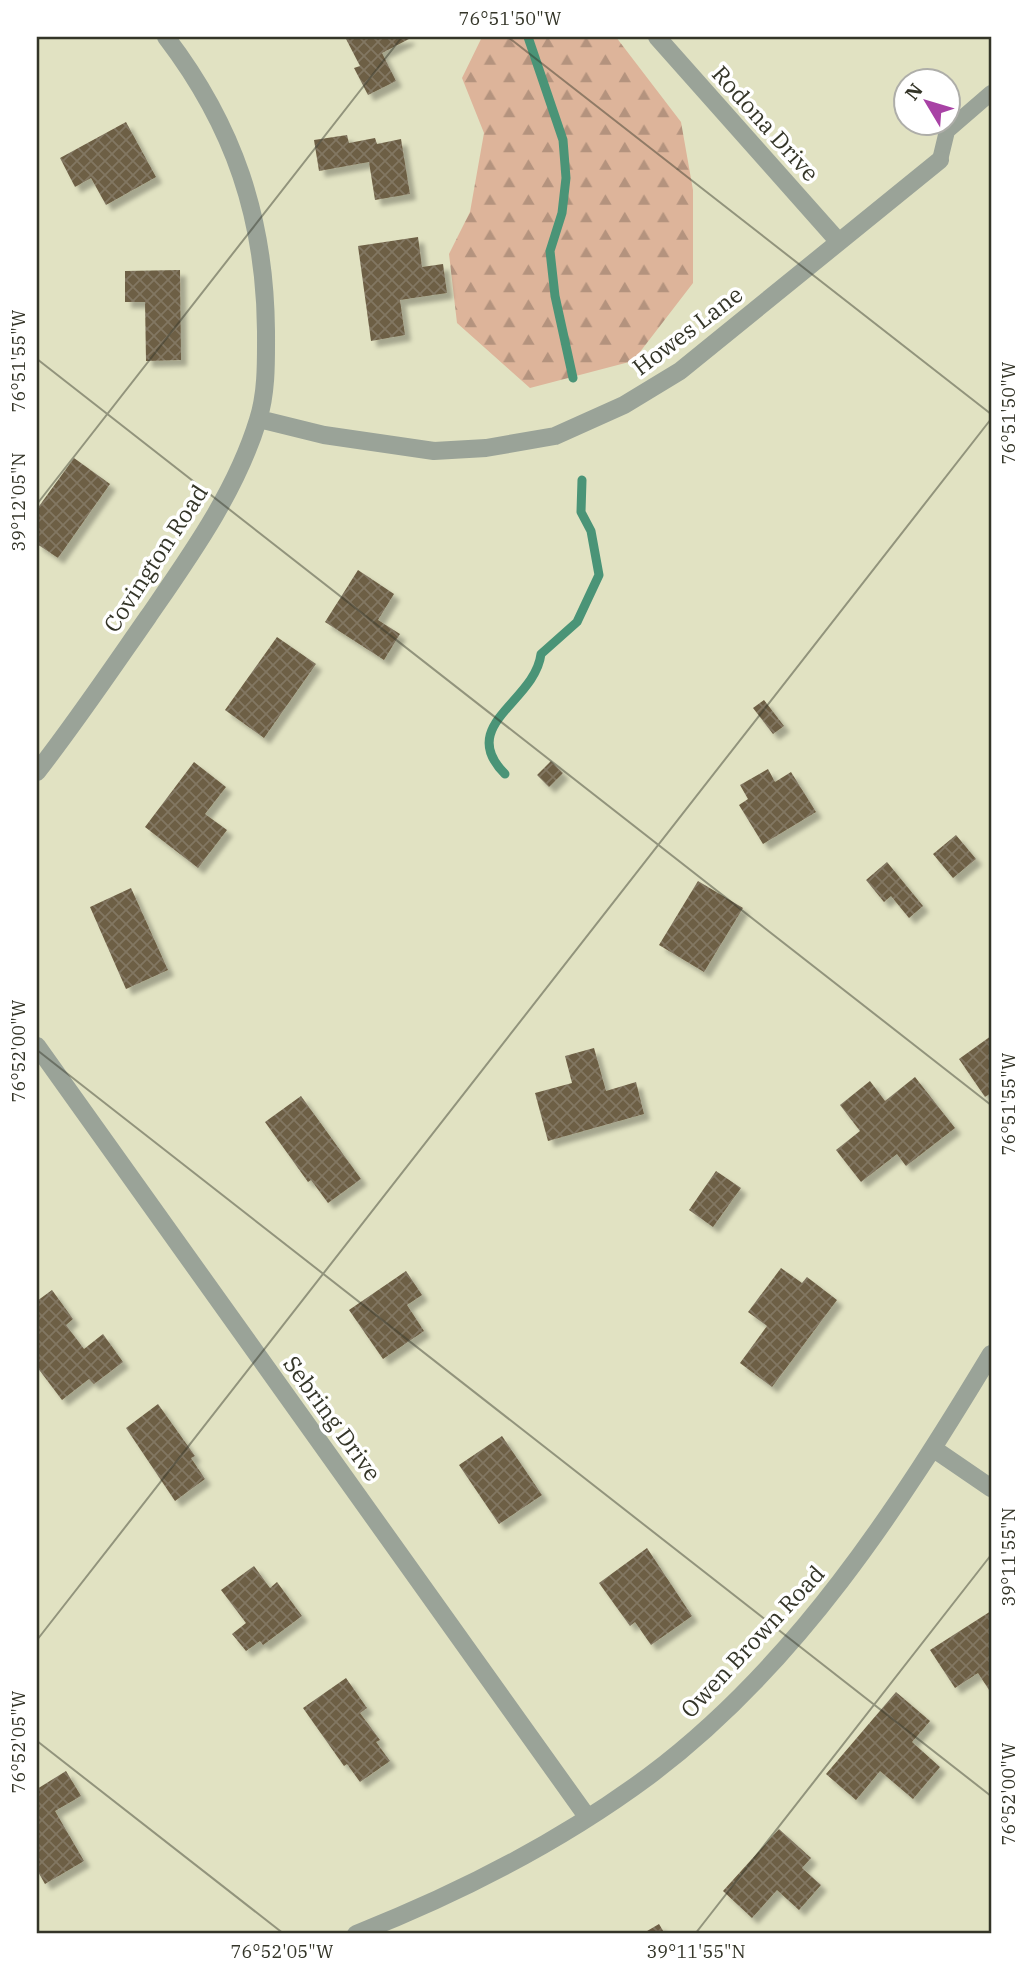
<svg xmlns="http://www.w3.org/2000/svg" width="1028" height="1971" viewBox="0 0 1028 1971" font-family="'IBM Plex Serif',serif">
	<style>
		.forest { fill: url(#forest-firs) }
		.lines { fill: none; stroke-linecap: round; stroke-linejoin: round }
		.stream { stroke: #4a9477; stroke-width: 9 }
		.building { fill: url(#building-cross-hatch); filter: url(#shadow) }
		.service { stroke: #9aa398; stroke-width: 16 }
		.minor { stroke: #9aa398; stroke-width: 18 }
		.ticks { fill: none; stroke: #343528; stroke-width: 2; stroke-opacity: 0.45 }
		.labels { text-anchor: middle; dominant-baseline: central; stroke-width: 7; stroke-linejoin: round; paint-order: stroke }
		.street-label { font-size: 23px; fill: #343528; stroke: #fff }
		.neatline { fill: none; stroke: #343528; stroke-width: 2.5 }
		.ticks-label { font-size: 18px; text-anchor: middle; fill: #343528 }
	</style>
	<defs>
		<pattern id="forest-firs" width="22" height="20" patternUnits="userSpaceOnUse" patternTransform="scale(1.75)"><rect width="22" height="20" fill="#ddb49a"/><path d="M5 1l3.5 6h-7zM16 11l3.5 6h-7z" fill="#b4937e"/></pattern>
		<pattern id="building-cross-hatch" width="8" height="8" patternUnits="userSpaceOnUse" patternTransform="scale(1.75)"><rect width="8" height="8" fill="#6d5e44"/><path d="M0 0l8 8M0 8l8-8" fill="none" stroke="#827762"/></pattern>
		<filter id="shadow"><feDropShadow dx="6" dy="6" stdDeviation="2" flood-color="#0004"/></filter>
	</defs>
	<rect width="100%" height="100%" fill="#e1e2c2"/>
	<path class="forest" d="M 482,37 L 616,37 L 681,122 L 693,190 L 693,283 L 633,361 L 530,388 L 457,323 L 449,254 L 470,212 L 484,133 L 462,78 Z"/>
	<g class="lines">
		<path class="stream" d="M 528,37 L 563,140 L 566,178 L 562,213 L 550,251 L 555,296 L 573,378
			M 505,774 C 456,725 535,702 541,654 L 577,622 L 599,575 L 591,531 L 581,512 L 582,480"/>
	</g>
	<path class="building" d="M 345,37 L 408,37 L 409,39 L 382,53 L 396,81 L 368,95 L 354,68 L 360,66 Z
		M 126,122 L 156,177 L 106,205 L 91,178 L 75,187 L 60,158 Z
		M 347,135 L 349,143 L 375,138 L 377,144 L 401,139 L 410,194 L 375,200 L 369,162 L 319,171 L 314,140 Z
		M 418,237 L 422,267 L 443,264 L 447,293 L 400,300 L 405,335 L 371,341 L 358,246 Z
		M 180,270 L 181,360 L 146,361 L 145,302 L 125,302 L 125,271 Z
		M 74,458 L 110,484 L 58,558 L 37,544 L 37,509 Z
		M 358,570 L 394,594 L 378,620 L 400,634 L 384,660 L 325,622 Z
		M 277,637 L 316,664 L 264,738 L 225,710 Z
		M 764,700 L 784,726 L 773,734 L 753,708 Z
		M 551,761 L 563,773 L 549,787 L 537,775 Z
		M 194,762 L 226,787 L 205,814 L 227,830 L 198,868 L 145,827 Z
		M 768,769 L 775,782 L 791,772 L 816,812 L 763,844 L 739,805 L 748,799 L 740,785 Z
		M 956,835 L 976,859 L 953,878 L 933,854 Z
		M 887,862 L 923,906 L 909,918 L 891,896 L 884,902 L 866,880 Z
		M 698,881 L 743,908 L 704,972 L 659,945 Z
		M 131,888 L 168,970 L 126,989 L 90,907 Z
		M 991,1036 L 991,1093 L 985,1097 L 959,1059 Z
		M 594,1048 L 606,1091 L 636,1082 L 644,1114 L 548,1141 L 535,1093 L 572,1083 L 565,1056 Z
		M 915,1077 L 955,1128 L 906,1166 L 897,1154 L 861,1182 L 836,1150 L 860,1131 L 840,1105 L 870,1081 L 885,1101 Z
		M 301,1096 L 361,1179 L 328,1203 L 311,1180 L 308,1182 L 265,1122 Z
		M 716,1171 L 741,1188 L 713,1227 L 689,1210 Z
		M 781,1268 L 802,1283 L 807,1277 L 837,1300 L 772,1387 L 740,1363 L 767,1326 L 748,1312 Z
		M 406,1271 L 422,1295 L 407,1305 L 424,1331 L 383,1359 L 349,1310 Z
		M 52,1290 L 73,1319 L 66,1325 L 84,1349 L 103,1334 L 123,1362 L 94,1384 L 89,1379 L 62,1400 L 37,1367 L 37,1301 Z
		M 158,1404 L 195,1456 L 191,1458 L 205,1479 L 175,1501 L 126,1428 Z
		M 502,1436 L 542,1495 L 499,1524 L 459,1465 Z
		M 647,1548 L 692,1616 L 651,1645 L 635,1622 L 630,1626 L 599,1583 Z
		M 254,1566 L 270,1588 L 277,1582 L 302,1616 L 263,1645 L 260,1641 L 246,1651 L 232,1634 L 246,1623 L 221,1590 Z
		M 991,1611 L 991,1693 L 978,1673 L 955,1688 L 930,1650 Z
		M 346,1678 L 367,1708 L 360,1713 L 380,1740 L 376,1742 L 390,1761 L 360,1782 L 347,1764 L 344,1766 L 303,1708 Z
		M 896,1692 L 930,1721 L 912,1742 L 940,1767 L 913,1799 L 880,1771 L 856,1800 L 826,1774 Z
		M 66,1771 L 81,1796 L 55,1811 L 84,1861 L 45,1884 L 37,1870 L 37,1789 Z
		M 779,1829 L 811,1858 L 802,1868 L 821,1885 L 799,1910 L 777,1890 L 752,1918 L 723,1891 Z
		M 659,1924 L 665,1934 L 642,1934 Z"/>
	<g class="lines">
		<path class="service" d="M 940,160 L 947,131 L 991,93"/>
		<path class="minor" d="M 657,37 L 839,242
			M 259,419 L 324,435 L 434,451 L 486,448 L 555,436 L 624,405 L 680,371 L 940,160
			M 37,772 C 76,722 111,670 148,617 C 190,556 236,492 258,420 C 267,392 266,359 266,331 C 265,218 234,126 166,37
			M 37,1046 L 588,1818
			M 934,1449 L 991,1488
			M 356,1934 C 460,1893 560,1842 649,1776 C 796,1666 898,1508 991,1354"/>
	</g>
	<path class="ticks" d="M 508,37 L 991,414M 37,359 L 991,1105M 37,504 L 402,37M 37,1050 L 991,1796M 37,1640 L 991,419M 37,1741 L 284,1934M 695,1934 L 991,1555"/>
	<g class="labels">
		<g class="street-label">
			<text transform="translate(766 123) rotate(48)">Rodona Drive</text>
			<text transform="translate(687 330) rotate(-37)">Howes Lane</text>
			<text transform="translate(155 558) rotate(-57)">Covington Road</text>
			<text transform="translate(333 1418) rotate(54)">Sebring Drive</text>
			<text transform="translate(752 1641) rotate(-47)">Owen Brown Road</text>
		</g>
	</g>
	<rect width="1028" height="1971" fill="none" stroke="#ffffff" stroke-width="77"/>
	<g transform="translate(927 102) rotate(308)"><circle r="33" fill="#ffffff" stroke="#aeaea9" stroke-width="2"/>
	<path d="M0-5L12 26L0 18L-12 26Z" fill="#a842a5"/>
	<text y="-10" font-size="19" font-weight="bold" text-anchor="middle" fill="#343528">N</text>
	</g>
	<rect x="38" y="38" width="952" height="1894" class="neatline"/>
	<g class="ticks-label">
		<text x="510" y="25">76°51'50"W</text>
		<text transform="translate(19 361) rotate(-90)" y="6">76°51'55"W</text>
		<text transform="translate(1009 413) rotate(-90)" y="6">76°51'50"W</text>
		<text transform="translate(19 502) rotate(-90)" y="6">39°12'05"N</text>
		<text transform="translate(19 1051) rotate(-90)" y="6">76°52'00"W</text>
		<text transform="translate(1009 1104) rotate(-90)" y="6">76°51'55"W</text>
		<text transform="translate(1009 1557) rotate(-90)" y="6">39°11'55"N</text>
		<text transform="translate(19 1742) rotate(-90)" y="6">76°52'05"W</text>
		<text transform="translate(1009 1794) rotate(-90)" y="6">76°52'00"W</text>
		<text x="282" y="1958">76°52'05"W</text>
		<text x="696" y="1958">39°11'55"N</text>
	</g>
</svg>
